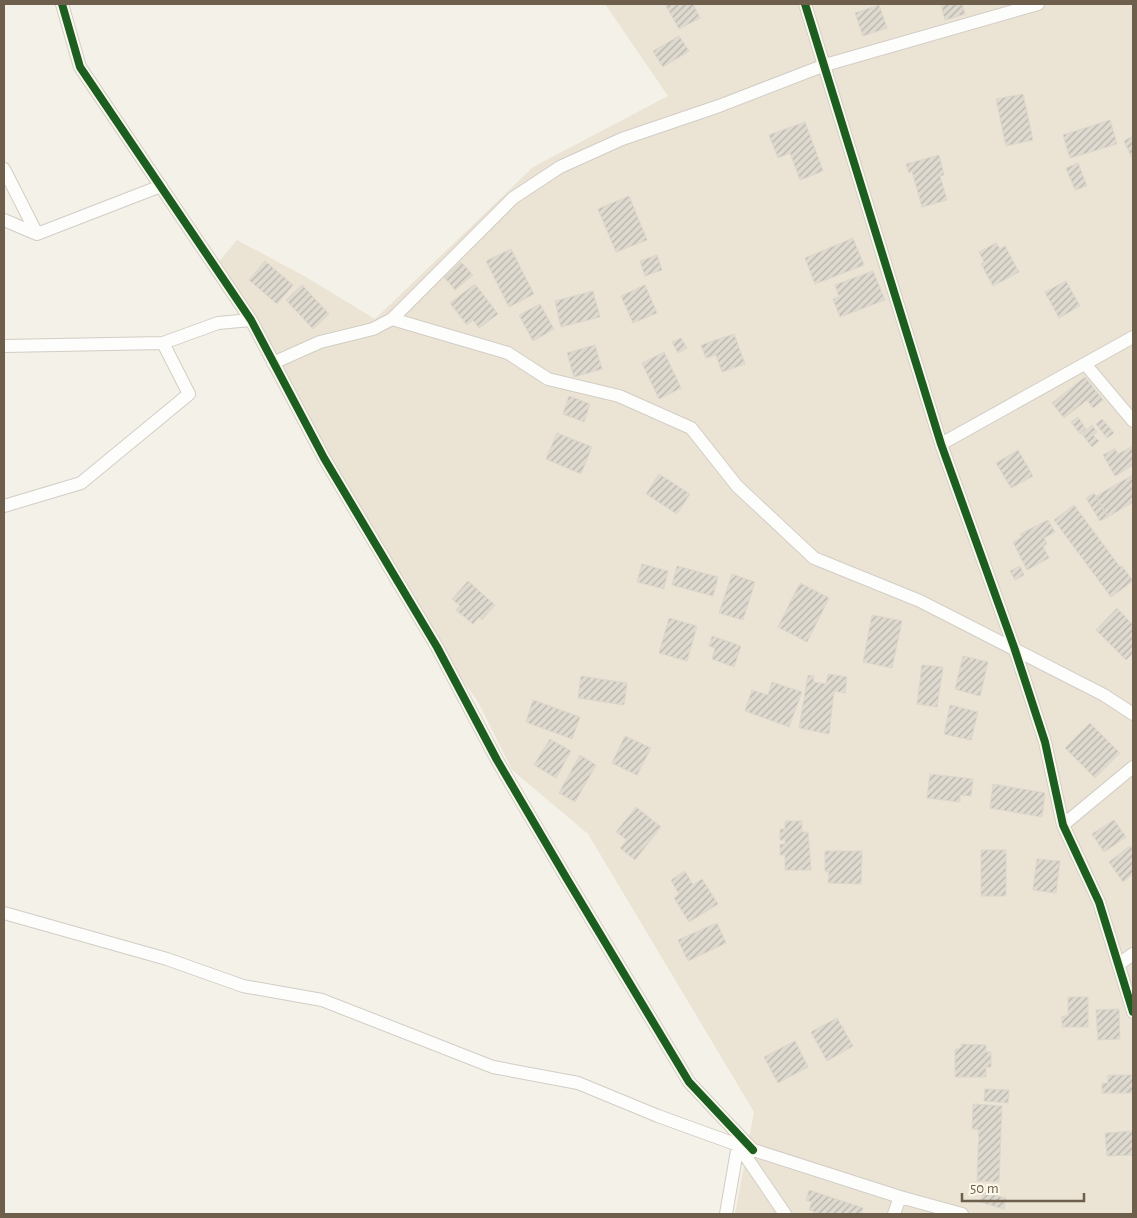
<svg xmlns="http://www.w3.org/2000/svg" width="1137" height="1218" viewBox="0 0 1137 1218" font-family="'Alegreya Sans',sans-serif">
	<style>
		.residential { fill: #ebe4d5 }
		.building { fill: url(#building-hatch); stroke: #dcd6cb }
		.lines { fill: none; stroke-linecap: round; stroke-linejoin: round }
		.minor-casing { stroke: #d2cdc5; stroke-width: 14 }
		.minor { stroke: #fdfdfc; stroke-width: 12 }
		.cycleway-casing { stroke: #fcf8e9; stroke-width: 11 }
		.cycleway { stroke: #1b5e20; stroke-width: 8 }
	</style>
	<defs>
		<pattern id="building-hatch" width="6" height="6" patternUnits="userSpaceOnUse" patternTransform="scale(1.25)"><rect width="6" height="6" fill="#dfdad0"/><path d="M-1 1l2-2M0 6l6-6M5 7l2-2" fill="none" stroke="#b9b4ab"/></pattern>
	</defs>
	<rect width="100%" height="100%" fill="#f4f1e8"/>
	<path class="residential" d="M 605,4 L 1133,4 L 1133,1214 L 735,1214 L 754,1112 L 588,834 L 512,770 L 477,700 L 437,647 L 218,263 L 237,240 L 306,277 L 375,319 L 533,167 L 668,96 Z"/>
	<path class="building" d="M 665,4 L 693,4 L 700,18 L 679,29 Z
		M 945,4 L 962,4 L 965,14 L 945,20 L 941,5 Z
		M 879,5 L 887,28 L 863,36 L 855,13 Z
		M 679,36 L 689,51 L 663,67 L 653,51 Z
		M 1023,94 L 1033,140 L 1006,146 L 996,99 Z
		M 1110,120 L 1117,144 L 1070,158 L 1063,135 Z
		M 805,122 L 823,171 L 800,180 L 790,153 L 778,158 L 769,135 Z
		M 1133,136 L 1133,160 L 1124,141 Z
		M 939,155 L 944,175 L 940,176 L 947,200 L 922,207 L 912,171 L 909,173 L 906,164 Z
		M 1078,163 L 1087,186 L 1075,190 L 1066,168 Z
		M 629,196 L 647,240 L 616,252 L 598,209 Z
		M 853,238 L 864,265 L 815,284 L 805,258 Z
		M 996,243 L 1000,249 L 1005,246 L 1019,272 L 993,286 L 981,264 L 984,262 L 979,252 Z
		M 511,249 L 534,294 L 509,307 L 486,261 Z
		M 657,255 L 662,270 L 645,276 L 640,261 Z
		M 265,261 L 293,285 L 277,304 L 249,280 Z
		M 461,262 L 473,275 L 455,290 L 444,277 Z
		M 873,271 L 885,300 L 840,317 L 833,299 L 839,297 L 835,285 Z
		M 1066,281 L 1080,306 L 1059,318 L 1045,292 Z
		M 475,284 L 498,314 L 479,328 L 473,320 L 467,325 L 450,303 Z
		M 302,285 L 329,314 L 313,329 L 286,300 Z
		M 645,285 L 657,313 L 633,323 L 621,296 Z
		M 593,291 L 600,317 L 561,327 L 555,301 Z
		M 540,304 L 554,329 L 533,341 L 519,315 Z
		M 734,334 L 745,364 L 722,372 L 716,355 L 706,358 L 701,345 Z
		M 681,338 L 687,348 L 678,353 L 672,342 Z
		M 595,345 L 602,369 L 574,377 L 567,353 Z
		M 664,352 L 681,388 L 659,399 L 642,363 Z
		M 1085,377 L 1103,400 L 1093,408 L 1087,400 L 1064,418 L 1052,403 Z
		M 569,396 L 590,404 L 584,422 L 563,414 Z
		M 1078,417 L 1086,429 L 1080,434 L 1071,422 Z
		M 1102,419 L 1114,433 L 1107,438 L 1096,424 Z
		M 1092,425 L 1097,432 L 1093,435 L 1099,441 L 1092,447 L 1082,434 Z
		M 557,433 L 592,447 L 581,474 L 546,459 Z
		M 1133,446 L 1133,465 L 1115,476 L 1103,455 L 1115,449 L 1118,454 Z
		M 1018,450 L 1033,476 L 1011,488 L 996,463 Z
		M 659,474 L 690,494 L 677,514 L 646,494 Z
		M 1133,475 L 1133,502 L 1108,517 L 1096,496 Z
		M 1094,493 L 1108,517 L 1100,521 L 1086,498 Z
		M 1074,505 L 1120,567 L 1122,566 L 1133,581 L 1111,597 L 1054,520 Z
		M 1048,520 L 1055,532 L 1044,538 L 1047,544 L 1043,546 L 1049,558 L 1027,570 L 1013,542 L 1022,537 L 1020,534 Z
		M 642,564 L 668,571 L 664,589 L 637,582 Z
		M 677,566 L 718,577 L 713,596 L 672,585 Z
		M 1020,566 L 1024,575 L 1015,580 L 1010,571 Z
		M 732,574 L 755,582 L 743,620 L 719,613 Z
		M 468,581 L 495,605 L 482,620 L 479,617 L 473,624 L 456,610 L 460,606 L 452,599 Z
		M 800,583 L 829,598 L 807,642 L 778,627 Z
		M 1117,608 L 1133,625 L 1133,653 L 1126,660 L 1096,630 Z
		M 872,615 L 902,621 L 892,668 L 863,662 Z
		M 669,618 L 697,626 L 687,661 L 659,653 Z
		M 712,636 L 741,646 L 734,667 L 712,659 L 715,648 L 709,646 Z
		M 963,656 L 988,662 L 980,696 L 955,689 Z
		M 922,665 L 943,667 L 937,707 L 917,704 Z
		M 828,674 L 847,677 L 845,693 L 834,691 L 829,734 L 799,728 L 808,675 L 814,676 L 813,682 L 826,684 Z
		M 581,676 L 627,683 L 624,705 L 578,698 Z
		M 772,682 L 802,692 L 789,727 L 745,711 L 752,690 L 768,695 Z
		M 533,700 L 580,717 L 572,739 L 526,722 Z
		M 950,705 L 978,712 L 971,740 L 944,734 Z
		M 1090,723 L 1120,753 L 1095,778 L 1065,748 Z
		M 625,736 L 651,748 L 637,775 L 612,763 Z
		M 550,739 L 571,751 L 556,778 L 534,765 Z
		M 580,755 L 596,765 L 575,802 L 559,793 Z
		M 930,774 L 973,779 L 971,796 L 960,795 L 960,802 L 927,798 Z
		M 993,784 L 1045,793 L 1042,817 L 990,808 Z
		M 636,807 L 661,827 L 635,860 L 620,848 L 627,840 L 616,832 Z
		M 1114,820 L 1126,837 L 1104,852 L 1092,834 Z
		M 785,821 L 802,821 L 802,832 L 808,832 L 811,870 L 785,870 L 785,855 L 780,855 L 780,844 L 785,844 L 785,840 L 780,840 L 780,829 L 785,829 Z
		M 1130,846 L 1133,850 L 1133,874 L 1123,882 L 1109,862 Z
		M 981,850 L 1006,850 L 1006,896 L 981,896 Z
		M 825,851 L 862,851 L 861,884 L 828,883 L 829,872 L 825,871 Z
		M 1037,859 L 1060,861 L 1056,893 L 1033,890 Z
		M 685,871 L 693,885 L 702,879 L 718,904 L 689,922 L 674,898 L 679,894 L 671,880 Z
		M 717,923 L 726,943 L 688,961 L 678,940 Z
		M 1068,997 L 1088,997 L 1088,1027 L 1062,1027 L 1062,1016 L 1068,1016 Z
		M 1119,1009 L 1120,1039 L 1098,1040 L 1096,1010 Z
		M 837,1018 L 853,1046 L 827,1061 L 811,1032 Z
		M 795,1041 L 808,1067 L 778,1083 L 764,1057 Z
		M 961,1044 L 986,1045 L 986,1052 L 991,1052 L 991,1067 L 986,1067 L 986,1077 L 955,1077 L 955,1050 L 962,1047 Z
		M 1108,1075 L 1133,1075 L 1133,1093 L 1102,1093 L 1102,1083 L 1108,1083 Z
		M 985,1089 L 1009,1090 L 1008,1103 L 984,1101 Z
		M 973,1104 L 1002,1106 L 999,1182 L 977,1181 L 979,1130 L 972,1129 Z
		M 1133,1131 L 1133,1155 L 1107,1156 L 1105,1133 Z
		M 809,1190 L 863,1208 L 861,1214 L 813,1214 L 814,1211 L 809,1210 L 812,1202 L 806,1200 Z
		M 983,1192 L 1006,1198 L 1004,1209 L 980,1202 Z"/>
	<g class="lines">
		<defs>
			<path id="minor" d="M 62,4 L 80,67 L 251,320 L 324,458 L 437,647 L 497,760 L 567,879 L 689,1082 L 753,1150
				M 805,4 L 941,444 L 1014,647 L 1045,742 L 1063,825 L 1099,902 L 1133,1012
				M 4,169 L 37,234
				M 4,220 L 37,234 L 161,186
				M 392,319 L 508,353 L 548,379 L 619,396 L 691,428 L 737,486 L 814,558 L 920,601 L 1104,695 L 1133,714
				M 4,346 L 163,343 L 218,323 L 251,320
				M 273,363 L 320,342 L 373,329 L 392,319 L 513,198 L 560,167 L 622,139 L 719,106 L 825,65 L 1038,4
				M 1086,365 L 1133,421
				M 941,444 L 1133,337
				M 4,506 L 81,483 L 189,394 L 163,343
				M 1063,825 L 1133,767
				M 4,913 L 167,959 L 243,986 L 322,1000 L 493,1067 L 578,1083 L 658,1116 L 738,1145 L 900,1197 L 962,1214
				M 1119,964 L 1133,954
				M 738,1145 L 785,1214
				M 726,1214 L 738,1145
				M 894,1214 L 900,1197"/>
		</defs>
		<use href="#minor" class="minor-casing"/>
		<use href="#minor" class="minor"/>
		<defs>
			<path id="cycleway" d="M 62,4 L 80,67 L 251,320 L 324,458 L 437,647 L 497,760 L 567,879 L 689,1082 L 753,1150
				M 805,4 L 941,444 L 1014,647 L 1045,742 L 1063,825 L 1099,902 L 1133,1012"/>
		</defs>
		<use href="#cycleway" class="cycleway-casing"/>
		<use href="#cycleway" class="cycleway"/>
	</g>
	<rect width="1137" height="1218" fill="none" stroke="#6e5e4c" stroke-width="10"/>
	<path d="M962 1193v8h122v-8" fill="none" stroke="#6e5e4c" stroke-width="2.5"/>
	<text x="970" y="1193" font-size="15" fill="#6e5e4c" stroke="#fcf8e9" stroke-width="4" paint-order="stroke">50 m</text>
</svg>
